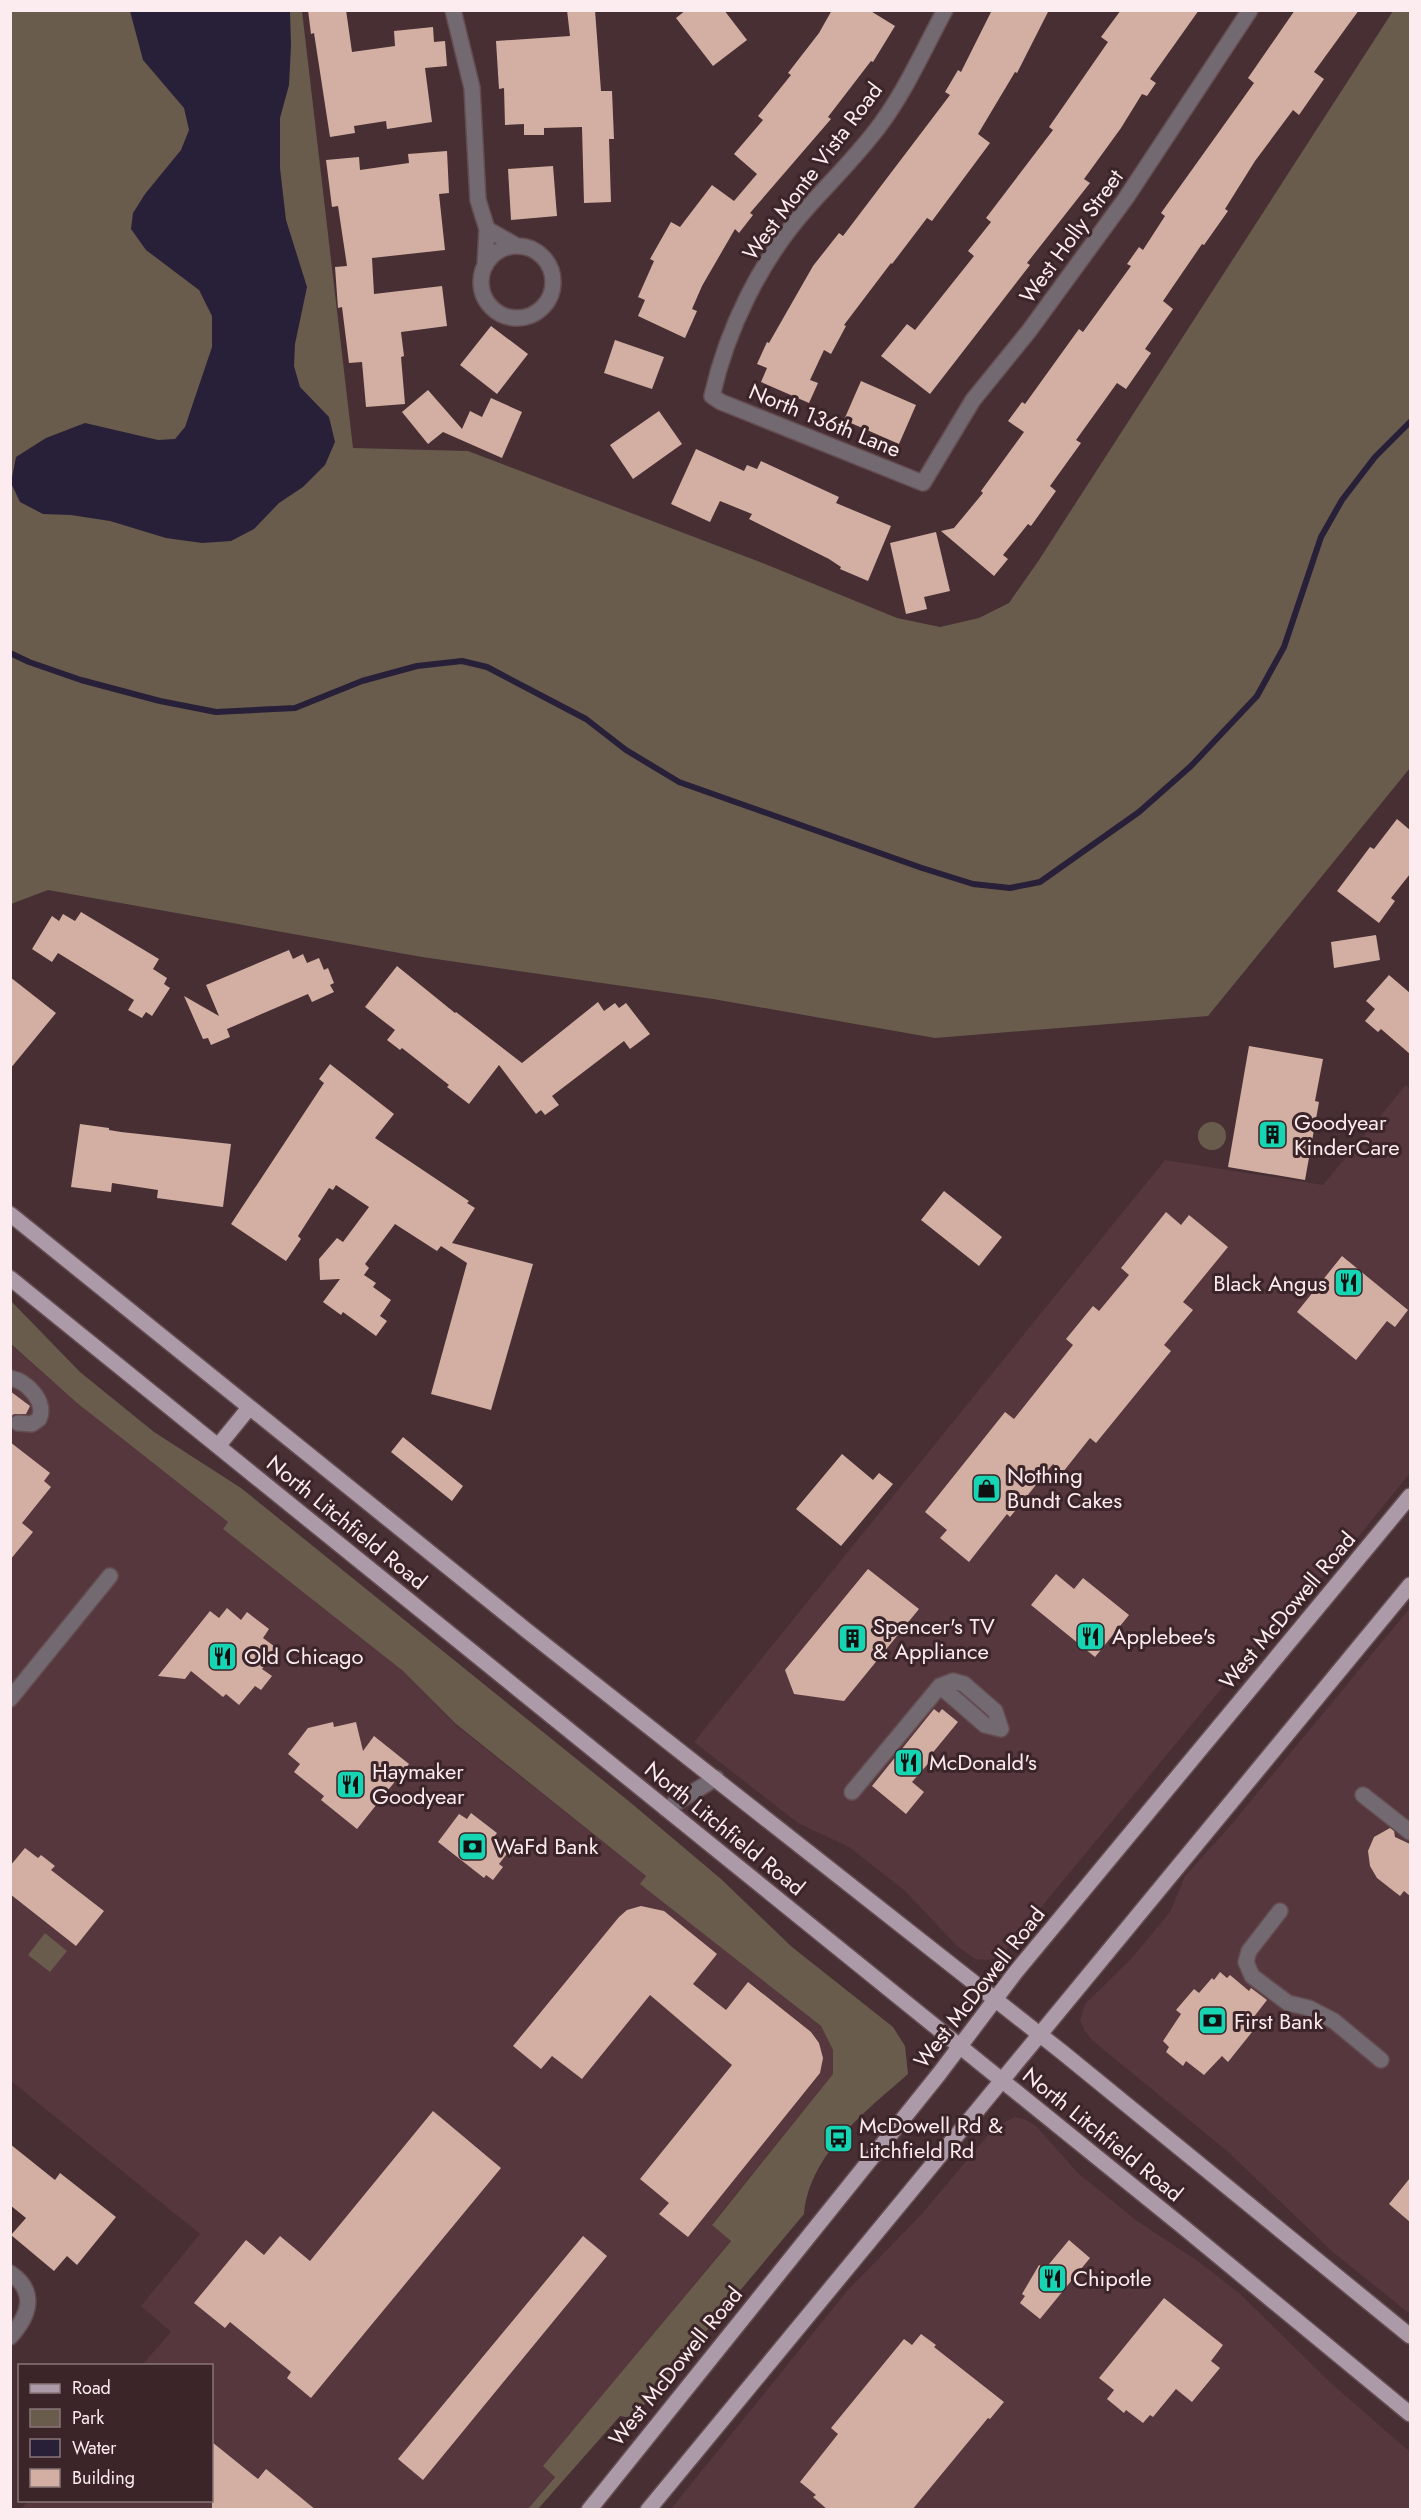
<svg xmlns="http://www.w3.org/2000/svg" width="1421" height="2520" viewBox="0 0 1421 2520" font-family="Jost,sans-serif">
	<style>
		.built { fill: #56373d }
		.green { fill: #695c4c }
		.water { fill: #282038 }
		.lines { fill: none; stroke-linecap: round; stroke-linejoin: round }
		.stream { stroke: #282038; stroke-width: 6 }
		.building { fill: #d3afa3 }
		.minor-casing { stroke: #644d51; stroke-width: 18 }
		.major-casing { stroke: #644d51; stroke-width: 18 }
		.minor { stroke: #736971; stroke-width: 15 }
		.major { stroke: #ad9aa9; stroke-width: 15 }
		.labels { text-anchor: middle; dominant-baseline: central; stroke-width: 6; stroke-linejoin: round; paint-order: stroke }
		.street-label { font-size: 22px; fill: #fcecef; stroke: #3c2529 }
		.poi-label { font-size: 22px; fill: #fcecef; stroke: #3c2529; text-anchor: start }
	</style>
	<rect width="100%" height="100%" fill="#472f33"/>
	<path class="built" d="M 1406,1085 L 1410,1088 L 1410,1473 L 1333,1568 L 1291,1604 L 1006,1950 L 997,1958 L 987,1960 L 975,1959 L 957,1946 L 904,1890 L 849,1847 L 798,1823 L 694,1742 L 1165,1160 L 1323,1185 Z
		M 10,1344 L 77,1403 L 228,1522 L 223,1529 L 403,1671 L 456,1725 L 646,1876 L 641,1884 L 821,2026 L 833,2050 L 833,2074 L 712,2224 L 731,2240 L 544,2466 L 555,2476 L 528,2509 L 21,2509 L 29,2500 L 212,2500 L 212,2366 L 142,2365 L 171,2332 L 141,2306 L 200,2234 L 11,2081 Z
		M 1410,1608 L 1410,2314 L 1334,2253 L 1227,2151 L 1092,2040 L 1084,2030 L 1080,2020 L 1085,2004 L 1132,1958 L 1170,1912 L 1185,1876 L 1231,1825 Z
		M 1015,2117 L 1026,2120 L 1036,2126 L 1078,2173 L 1137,2221 L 1196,2260 L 1238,2292 L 1332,2384 L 1410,2452 L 1410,2509 L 670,2510 L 847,2291 L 919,2217 L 995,2127 Z"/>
	<path class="green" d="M 11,11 L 302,11 L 353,448 L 468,451 L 760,562 L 897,618 L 940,627 L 979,618 L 1009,603 L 1039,560 L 1393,11 L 1410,11 L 1410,768 L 1208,1016 L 935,1038 L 713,999 L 422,957 L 48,890 L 11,904 Z
		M1198 1136a14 14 0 1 1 28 0a14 14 0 1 1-28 0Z
		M 11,1301 L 80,1372 L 154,1432 L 241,1488 L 631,1803 L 721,1879 L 792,1947 L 893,2027 L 905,2046 L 908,2074 C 865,2112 810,2153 804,2214 L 653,2395 L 632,2418 L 620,2416 L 538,2509 L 528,2509 L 555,2477 L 543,2466 L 731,2241 L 712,2225 L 833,2074 L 833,2050 L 821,2026 L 640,1884 L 646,1876 L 456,1724 L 403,1671 L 223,1529 L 228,1522 L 77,1403 L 11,1344 Z
		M 45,1933 L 67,1951 L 50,1972 L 28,1955 Z"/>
	<path class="water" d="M 130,11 L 290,12 L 291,46 L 289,85 L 280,118 L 280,168 L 286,220 L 307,287 L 295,344 L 294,366 L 300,387 L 329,417 L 335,442 L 325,465 L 303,487 L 279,503 L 254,529 L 231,541 L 202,543 L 166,538 L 110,521 L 71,515 L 43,514 L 20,502 L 11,483 L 16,457 L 46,438 L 85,423 L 158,440 L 175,439 L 185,427 L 212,347 L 212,316 L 199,290 L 146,250 L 131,229 L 133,213 L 145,194 L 181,150 L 189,130 L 184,108 L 143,60 Z"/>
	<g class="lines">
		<path class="stream" d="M 10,653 L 29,662 L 81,680 L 160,701 L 216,712 L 295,708 L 362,681 L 417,666 L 462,661 L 487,667 L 586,719 L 626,750 L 679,782 L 922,868 L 973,884 L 1010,888 L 1040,882 L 1139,812 L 1191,766 L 1257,696 L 1284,647 L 1321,537 L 1342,500 L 1375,457 L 1410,422"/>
	</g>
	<path class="building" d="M 308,10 L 346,10 L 352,52 L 395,46 L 394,31 L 433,27 L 434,42 L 445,41 L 447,66 L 425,68 L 432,122 L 387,129 L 386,121 L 354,126 L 355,133 L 330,137 L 314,33 L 311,34 Z
		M 567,10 L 595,10 L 601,91 L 612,91 L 614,139 L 609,139 L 611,202 L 584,203 L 582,127 L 544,128 L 544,135 L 524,135 L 524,124 L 505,125 L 504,88 L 499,89 L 496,41 L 570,36 Z
		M 686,10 L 724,10 L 747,40 L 713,66 L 676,18 Z
		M 832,10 L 869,10 L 895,26 L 873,62 L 871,61 L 828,117 L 831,119 L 750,213 L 753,215 L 739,233 L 735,229 L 702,286 L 692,309 L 697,311 L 685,338 L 638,316 L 645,300 L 638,297 L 654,261 L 650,259 L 671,222 L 680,227 L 712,185 L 734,201 L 757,174 L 734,154 L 763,120 L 758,116 L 791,75 L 788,73 L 819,33 Z
		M 992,10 L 1049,10 L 1017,73 L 1015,72 L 978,134 L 990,143 L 932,221 L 927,218 L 892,264 L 891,263 L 844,325 L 846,326 L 831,354 L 824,350 L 810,380 L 818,383 L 809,403 L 761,382 L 767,368 L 757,364 L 767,342 L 769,343 L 813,266 L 839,233 L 843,236 L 950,95 L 945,92 L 958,70 L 961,72 Z
		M 1121,10 L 1199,10 L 1150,79 L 1156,83 L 1147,96 L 1142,94 L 1121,128 L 1084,179 L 1090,183 L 1027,263 L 1030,265 L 930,394 L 881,356 L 907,324 L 915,330 L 974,256 L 968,251 L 991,222 L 986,218 L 1053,130 L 1049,127 L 1108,42 L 1101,37 Z
		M 1295,10 L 1359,10 L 1314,72 L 1324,79 L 1299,115 L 1293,110 L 1255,161 L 1225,209 L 1228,211 L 1204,245 L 1202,244 L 1163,301 L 1173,309 L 1145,349 L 1151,353 L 1126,389 L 1117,383 L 1076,440 L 1081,443 L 1050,486 L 1056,491 L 1031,526 L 1028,524 L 1003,555 L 1008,559 L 994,576 L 941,531 L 954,528 L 983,493 L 981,491 L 1024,432 L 1008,421 L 1022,402 L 1025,404 L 1079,329 L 1083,332 L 1131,266 L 1127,264 L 1139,247 L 1143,250 L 1165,216 L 1161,213 L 1254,83 L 1248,78 Z
		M 447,151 L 449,193 L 439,194 L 445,250 L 372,258 L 374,294 L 442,286 L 447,326 L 401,332 L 404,356 L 401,357 L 405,404 L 366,407 L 362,362 L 349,363 L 342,307 L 338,308 L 335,267 L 347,266 L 338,206 L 332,207 L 326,160 L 359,157 L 360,170 L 409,163 L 408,154 Z
		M 553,166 L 557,216 L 511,220 L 508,169 Z
		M 491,326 L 528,354 L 497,394 L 460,365 Z
		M 615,340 L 664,357 L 652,389 L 604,373 Z
		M 861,381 L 916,405 L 899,444 L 844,420 Z
		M 428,390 L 462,429 L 470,411 L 482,417 L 491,398 L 522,412 L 502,458 L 443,432 L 428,444 L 402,412 Z
		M 659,411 L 682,444 L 633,479 L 610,445 Z
		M 696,449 L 744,471 L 747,465 L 757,469 L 761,461 L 839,497 L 836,503 L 891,526 L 868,581 L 840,569 L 841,567 L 829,559 L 749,519 L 752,514 L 720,501 L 710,522 L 671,504 Z
		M 936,532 L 950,591 L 924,597 L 927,609 L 906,614 L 890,543 Z
		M 1397,819 L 1410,830 L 1410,874 L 1391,898 L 1395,901 L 1379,923 L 1337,891 L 1370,847 L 1374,849 Z
		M 81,912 L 159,959 L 153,969 L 167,978 L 164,984 L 170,988 L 152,1016 L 146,1012 L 142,1018 L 128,1010 L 134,1000 L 58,953 L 52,962 L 32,949 L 52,916 L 59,921 L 63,914 L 75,921 Z
		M 1376,935 L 1380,960 L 1334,968 L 1331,942 Z
		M 289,950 L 293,959 L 303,954 L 307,963 L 319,958 L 324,970 L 328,968 L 334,983 L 330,985 L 334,992 L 312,1002 L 308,994 L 227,1029 L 230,1037 L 211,1045 L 208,1038 L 203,1039 L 184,996 L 219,1016 L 206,985 Z
		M 397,966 L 455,1013 L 456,1012 L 522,1063 L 598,1002 L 604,1011 L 615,1003 L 619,1008 L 626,1003 L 650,1034 L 630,1049 L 624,1041 L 552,1096 L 559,1105 L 545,1115 L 541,1110 L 536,1114 L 499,1065 L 469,1104 L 447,1087 L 449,1085 L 402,1048 L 400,1050 L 387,1040 L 395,1030 L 365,1007 Z
		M 1389,975 L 1410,993 L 1410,1054 L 1381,1029 L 1378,1032 L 1365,1021 L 1375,1009 L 1366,1001 Z
		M 10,977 L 56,1013 L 10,1069 Z
		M 1249,1046 L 1323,1059 L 1315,1101 L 1319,1102 L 1305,1180 L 1228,1167 Z
		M 330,1064 L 394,1114 L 375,1138 L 469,1201 L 467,1203 L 475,1208 L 452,1243 L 533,1264 L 491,1410 L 431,1394 L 467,1263 L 441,1246 L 437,1251 L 395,1224 L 365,1264 L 369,1268 L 364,1275 L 376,1283 L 373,1287 L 391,1300 L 380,1316 L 387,1321 L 376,1336 L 343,1312 L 341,1315 L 323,1302 L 340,1279 L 320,1280 L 319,1259 L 337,1238 L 343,1242 L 369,1207 L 336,1185 L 333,1190 L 329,1188 L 298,1236 L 301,1239 L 286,1261 L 231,1224 L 324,1083 L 319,1079 Z
		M 80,1124 L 109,1128 L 109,1130 L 121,1132 L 231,1144 L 223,1207 L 157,1198 L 158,1190 L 112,1183 L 111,1192 L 71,1187 Z
		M 944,1191 L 1002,1237 L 979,1266 L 921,1220 Z
		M 1166,1212 L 1181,1225 L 1189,1215 L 1228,1247 L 1183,1302 L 1193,1310 L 1164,1345 L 1171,1351 L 1096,1443 L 1090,1438 L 1063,1472 L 1053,1464 L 1010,1517 L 1007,1514 L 969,1562 L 940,1538 L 947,1530 L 925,1512 L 1005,1412 L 1014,1419 L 1073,1345 L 1066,1339 L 1093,1306 L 1099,1311 L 1129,1275 L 1121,1268 Z
		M 1342,1256 L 1408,1310 L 1395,1327 L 1387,1321 L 1356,1360 L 1297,1312 Z
		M 10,1391 L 30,1406 L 26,1414 L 14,1414 L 10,1417 Z
		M 403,1437 L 463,1486 L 452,1501 L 391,1452 Z
		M 10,1442 L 50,1473 L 44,1481 L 51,1487 L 22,1523 L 33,1532 L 10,1560 Z
		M 842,1454 L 873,1480 L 879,1473 L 893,1484 L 841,1546 L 796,1509 Z
		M 868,1569 L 919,1609 L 844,1701 L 794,1694 L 785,1670 Z
		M 1056,1574 L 1074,1589 L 1083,1578 L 1129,1615 L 1095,1657 L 1031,1605 Z
		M 227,1608 L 241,1620 L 247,1612 L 269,1629 L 263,1638 L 278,1649 L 262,1669 L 272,1676 L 261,1690 L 255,1686 L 239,1705 L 226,1694 L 223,1697 L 191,1671 L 185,1679 L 158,1676 L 210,1611 L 219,1618 Z
		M 934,1709 L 939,1713 L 942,1709 L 958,1722 L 930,1756 L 933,1758 L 912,1782 L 924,1792 L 906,1814 L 872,1786 Z
		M 333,1722 L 334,1727 L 356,1722 L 363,1751 L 374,1736 L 409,1764 L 357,1829 L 321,1800 L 324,1796 L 294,1772 L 300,1764 L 288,1754 L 308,1728 Z
		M 471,1813 L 497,1833 L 493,1838 L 509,1851 L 499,1864 L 503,1867 L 493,1880 L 486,1875 L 484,1878 L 438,1842 L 459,1814 L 467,1819 Z
		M 1390,1828 L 1394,1831 L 1395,1837 L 1410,1844 L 1410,1896 L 1404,1891 L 1400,1896 L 1377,1878 L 1370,1866 L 1368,1851 L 1374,1837 Z
		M 25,1848 L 38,1858 L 41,1855 L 55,1866 L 51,1870 L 104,1911 L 76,1946 L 10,1894 L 10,1866 Z
		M 641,1906 L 664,1911 L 717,1954 L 693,1984 L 726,2010 L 748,1982 L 811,2032 L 819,2043 L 823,2058 L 820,2073 L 688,2237 L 659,2214 L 669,2203 L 640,2179 L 732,2065 L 650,1995 L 582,2079 L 552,2056 L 541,2069 L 513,2046 L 619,1917 L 627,1910 Z
		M 1220,1972 L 1227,1978 L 1230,1975 L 1249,1991 L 1251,1988 L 1267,2000 L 1246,2027 L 1252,2032 L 1228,2062 L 1222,2056 L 1204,2075 L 1186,2061 L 1183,2066 L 1166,2052 L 1169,2047 L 1163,2041 L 1181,2014 L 1176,2010 L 1194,1989 L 1199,1993 L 1212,1978 L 1214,1980 Z
		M 433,2111 L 501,2168 L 311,2398 L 287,2378 L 291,2372 L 230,2322 L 225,2328 L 194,2303 L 246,2240 L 264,2255 L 280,2236 L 310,2261 Z
		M 10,2144 L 55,2180 L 60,2173 L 116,2217 L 77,2265 L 67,2256 L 54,2271 L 11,2235 L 26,2218 L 10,2205 Z
		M 1410,2178 L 1410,2222 L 1389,2204 Z
		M 583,2236 L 607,2256 L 423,2480 L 398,2459 Z
		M 1069,2240 L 1090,2258 L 1040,2319 L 1020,2303 L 1025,2296 L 1022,2294 L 1039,2265 L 1045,2269 Z
		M 1164,2298 L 1223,2345 L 1211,2361 L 1220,2368 L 1192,2402 L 1176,2389 L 1153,2417 L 1150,2415 L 1143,2423 L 1126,2410 L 1124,2413 L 1107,2399 L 1114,2390 L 1099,2378 Z
		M 921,2334 L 936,2345 L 934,2347 L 1004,2402 L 990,2419 L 988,2418 L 912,2510 L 828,2510 L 813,2497 L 816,2495 L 800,2482 L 838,2434 L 831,2428 L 904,2339 L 912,2345 Z
		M 212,2442 L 258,2479 L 266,2469 L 316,2510 L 212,2510 Z"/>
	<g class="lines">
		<defs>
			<path id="minor" d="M 453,10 L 472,88 L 478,200 L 487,229 L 485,266
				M 945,10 C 924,49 906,90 880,125 C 858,155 832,180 808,207 C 761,259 727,329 712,396 L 721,402 L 923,483 L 973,400 L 1029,331 L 1126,198 L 1250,10
				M 487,229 L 517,246
				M481 282a36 36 0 1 1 72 0a36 36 0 1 1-72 0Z
				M 10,1378 C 27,1381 47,1402 39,1419 L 32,1424 L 18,1423
				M 940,1686 L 985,1725 L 1001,1729
				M 10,1699 L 110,1576
				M 852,1792 L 940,1686 L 953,1681 L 964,1684 L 995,1711 L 1001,1729
				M 1363,1795 L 1410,1832
				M 666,1809 L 716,1778
				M 1280,1911 L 1249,1951 L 1246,1962 L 1252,1976 L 1288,2003 L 1309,2008 L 1334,2021 L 1381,2060
				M 10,2273 C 38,2292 29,2316 10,2337"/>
			<path id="major" d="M 10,1214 L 526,1630 L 1062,2052 L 1410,2336
				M 10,1278 L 1182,2226 L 1410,2414
				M 218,1446 L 249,1408
				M 589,2510 L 939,2074 L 1015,1973 L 1410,1496
				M 648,2510 L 1410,1585"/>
		</defs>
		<use href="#minor" class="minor-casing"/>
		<use href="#major" class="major-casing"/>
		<use href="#minor" class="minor"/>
		<use href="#major" class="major"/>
	</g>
	<defs>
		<symbol id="building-square" viewBox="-11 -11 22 22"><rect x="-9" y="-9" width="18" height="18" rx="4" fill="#16d5b3" stroke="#3c2529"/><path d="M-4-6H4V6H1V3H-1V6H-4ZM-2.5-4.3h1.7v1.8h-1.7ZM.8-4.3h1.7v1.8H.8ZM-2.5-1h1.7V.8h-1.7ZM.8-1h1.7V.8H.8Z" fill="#111"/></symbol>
		<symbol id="restaurant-square" viewBox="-11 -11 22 22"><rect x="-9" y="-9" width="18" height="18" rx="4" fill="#16d5b3" stroke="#3c2529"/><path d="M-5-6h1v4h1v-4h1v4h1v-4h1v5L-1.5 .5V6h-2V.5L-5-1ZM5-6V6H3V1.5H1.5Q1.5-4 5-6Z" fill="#111"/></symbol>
		<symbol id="shop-square" viewBox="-11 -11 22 22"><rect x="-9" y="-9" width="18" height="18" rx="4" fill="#16d5b3" stroke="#3c2529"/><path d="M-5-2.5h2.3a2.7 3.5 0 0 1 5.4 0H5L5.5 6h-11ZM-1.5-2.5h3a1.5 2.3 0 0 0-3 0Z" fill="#111"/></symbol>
		<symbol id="bank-square" viewBox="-11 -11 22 22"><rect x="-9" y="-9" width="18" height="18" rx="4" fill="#16d5b3" stroke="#3c2529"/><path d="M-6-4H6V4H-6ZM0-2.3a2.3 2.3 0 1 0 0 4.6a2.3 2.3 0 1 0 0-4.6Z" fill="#111"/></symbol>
		<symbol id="bus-square" viewBox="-11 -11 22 22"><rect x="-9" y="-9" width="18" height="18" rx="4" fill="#16d5b3" stroke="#3c2529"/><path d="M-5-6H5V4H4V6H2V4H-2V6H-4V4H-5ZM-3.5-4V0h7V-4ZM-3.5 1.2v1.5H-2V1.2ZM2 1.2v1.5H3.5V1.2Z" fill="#111"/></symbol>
	</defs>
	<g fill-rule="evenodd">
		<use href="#building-square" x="1256" y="1118" width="33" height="33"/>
		<use href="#restaurant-square" x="1332" y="1266" width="33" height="33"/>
		<use href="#shop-square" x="970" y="1472" width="33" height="33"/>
		<use href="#restaurant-square" x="1074" y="1620" width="33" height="33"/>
		<use href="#building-square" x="836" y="1622" width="33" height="33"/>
		<use href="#restaurant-square" x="206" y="1640" width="33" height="33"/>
		<use href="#restaurant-square" x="892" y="1746" width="33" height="33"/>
		<use href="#restaurant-square" x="334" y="1768" width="33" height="33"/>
		<use href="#bank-square" x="456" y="1830" width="33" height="33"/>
		<use href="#bank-square" x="1196" y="2004" width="33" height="33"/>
		<use href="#bus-square" x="822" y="2122" width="33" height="33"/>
		<use href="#restaurant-square" x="1036" y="2262" width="33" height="33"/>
	</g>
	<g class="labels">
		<g class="street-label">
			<text transform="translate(812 171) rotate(-53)">West Monte Vista Road</text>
			<text transform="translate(1071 236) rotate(-54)">West Holly Street</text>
			<text transform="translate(825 420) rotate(22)">North 136th Lane</text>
			<text transform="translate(347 1522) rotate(39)">North Litchfield Road</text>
			<text transform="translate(1287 1610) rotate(-50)">West McDowell Road</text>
			<text transform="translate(725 1828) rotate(39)">North Litchfield Road</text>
			<text transform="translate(979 1987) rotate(-52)">West McDowell Road</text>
			<text transform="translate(1103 2134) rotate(39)">North Litchfield Road</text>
			<text transform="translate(675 2366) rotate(-51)">West McDowell Road</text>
		</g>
		<g class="poi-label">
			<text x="1294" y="1122">Goodyear<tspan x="1294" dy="25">KinderCare</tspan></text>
			<text x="1327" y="1283" text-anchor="end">Black Angus</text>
			<text x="1007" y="1475">Nothing<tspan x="1007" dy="25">Bundt Cakes</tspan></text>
			<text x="873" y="1626">Spencer's TV<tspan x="873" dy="25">&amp; Appliance</tspan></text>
			<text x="1112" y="1636">Applebee's</text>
			<text x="244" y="1656">Old Chicago</text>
			<text x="929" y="1762">McDonald's</text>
			<text x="372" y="1771">Haymaker<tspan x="372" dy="25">Goodyear</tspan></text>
			<text x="494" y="1846">WaFd Bank</text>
			<text x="1234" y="2021">First Bank</text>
			<text x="859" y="2125">McDowell Rd &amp;<tspan x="859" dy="25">Litchfield Rd</tspan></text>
			<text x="1073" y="2278">Chipotle</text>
		</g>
	</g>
	<rect width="1421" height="2520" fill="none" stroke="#fcecef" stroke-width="24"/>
	<rect x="18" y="2364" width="195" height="138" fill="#3c2529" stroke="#897578" stroke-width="1.5"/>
	<rect x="30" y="2384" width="30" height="9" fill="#ad9aa9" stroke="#897578" stroke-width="1.5"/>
	<text x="72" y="2394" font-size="18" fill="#fcecef">Road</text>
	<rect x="30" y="2409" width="30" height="18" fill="#695c4c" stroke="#897578" stroke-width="1.5"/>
	<text x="72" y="2424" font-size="18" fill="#fcecef">Park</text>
	<rect x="30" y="2439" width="30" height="18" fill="#282038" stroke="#897578" stroke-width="1.5"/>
	<text x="72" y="2454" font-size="18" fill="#fcecef">Water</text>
	<rect x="30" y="2469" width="30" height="18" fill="#d3afa3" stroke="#897578" stroke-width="1.5"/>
	<text x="72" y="2484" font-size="18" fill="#fcecef">Building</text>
</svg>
